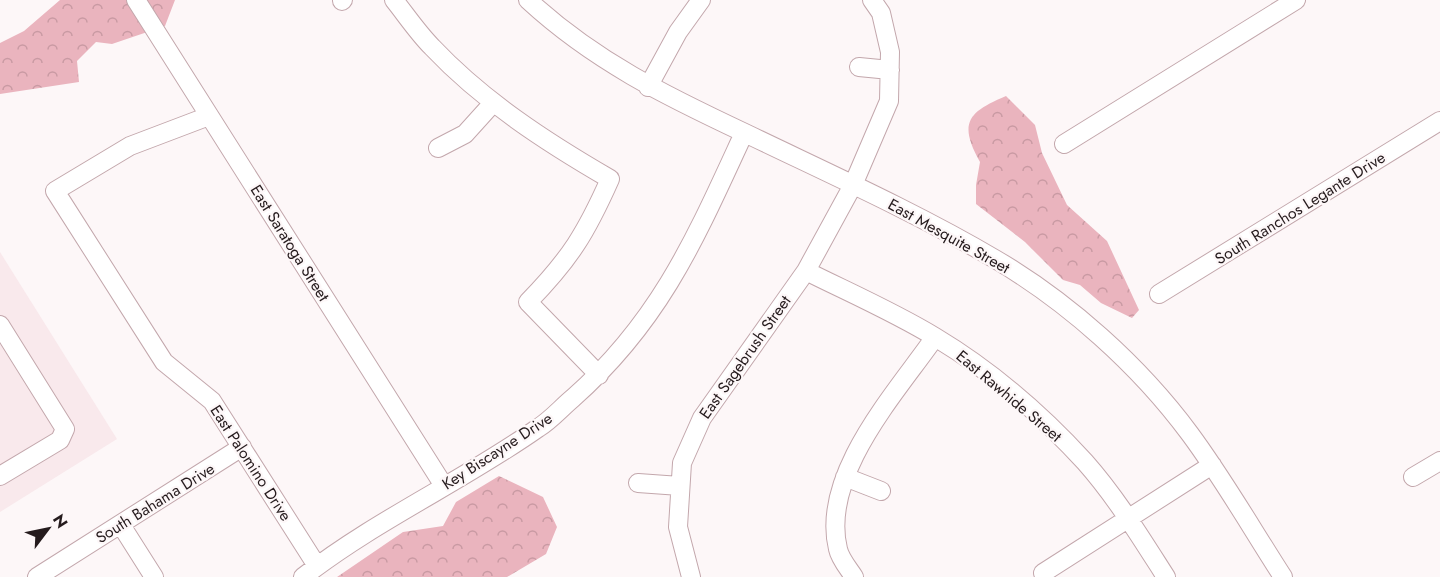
<svg xmlns="http://www.w3.org/2000/svg" width="1440" height="577" viewBox="0 0 1440 577" font-family="Jost,sans-serif">
	<style>
		.built { fill: #f9e9ec }
		.forest { fill: url(#forest-crowns) }
		.lines { fill: none; stroke-linecap: round; stroke-linejoin: round }
		.minor-casing { stroke: #c3a7ac; stroke-width: 20 }
		.minor { stroke: #fff; stroke-width: 18 }
		.labels { text-anchor: middle; dominant-baseline: central; stroke-width: 4.5; stroke-linejoin: round; paint-order: stroke }
		.street-label { font-size: 16px; fill: #251b1d; stroke: #fdf7f8 }
	</style>
	<defs>
		<pattern id="forest-crowns" width="20" height="18" patternUnits="userSpaceOnUse" patternTransform="scale(1.5)"><rect width="20" height="18" fill="#eab4be"/><path d="M2 6a3 3 0 1 1 6 0M12 15a3 3 0 1 1 6 0" fill="none" stroke="#c99aa3"/></pattern>
	</defs>
	<rect width="100%" height="100%" fill="#fdf7f8"/>
	<path class="built" d="M 0,252 L 117,439 L 0,512 Z"/>
	<path class="forest" d="M 60,0 L 175,0 L 165,26 L 112,44 L 96,42 L 77,61 L 79,82 L 0,94 L 0,43 L 24,31 Z
		M 1006,96 L 1035,125 L 1042,153 L 1067,205 L 1107,241 L 1139,310 L 1132,318 L 1101,303 L 1080,285 L 1063,280 L 1025,242 L 976,204 L 976,185 L 980,162 C 958,123 968,112 1006,96 Z
		M 499,476 L 543,497 L 557,527 L 546,554 L 507,577 L 337,577 L 403,532 L 443,526 L 456,502 Z"/>
	<g class="lines">
		<defs>
			<path id="minor" d="M 136,0 L 444,486
				M 394,0 C 406,15 418,33 432,47 C 483,101 546,142 610,179 C 586,233 570,259 528,302 L 599,375
				M 528,0 C 594,61 666,96 747,134 C 830,174 915,212 995,259 C 1068,302 1139,365 1190,434 C 1224,480 1252,529 1283,577
				M 342,1 L 343,0
				M 859,67 L 890,70
				M 648,87 L 678,32 L 701,0
				M 209,116 L 130,146 L 55,191 L 164,362 L 212,401 L 317,566
				M 1064,144 L 1296,0
				M 438,148 L 465,134 L 493,103
				M 806,271 C 848,292 894,312 935,337 C 990,370 1042,415 1085,462 C 1116,497 1141,538 1166,577
				M 1159,294 L 1440,121
				M 0,325 L 65,429 L 60,440 L 0,476
				M 845,477 L 881,491
				M 1413,477 L 1440,461
				M 638,483 L 680,486
				M 121,525 L 154,577
				M 1043,573 L 1212,465
				M 37,577 L 242,447
				M 303,577 C 376,520 463,481 538,428 C 551,420 561,408 573,398 C 661,320 696,237 744,133
				M 691,577 L 678,527 L 682,463 L 702,418 L 806,271 L 853,185 L 889,101 L 890,52 L 881,13 L 872,0
				M 854,577 C 849,569 840,559 838,549 C 820,475 896,393 935,337"/>
		</defs>
		<use href="#minor" class="minor-casing"/>
		<use href="#minor" class="minor"/>
	</g>
	<g class="labels">
		<g class="street-label">
			<text transform="translate(1300 208) rotate(-32)">South Ranchos Legante Drive</text>
			<text transform="translate(949 236) rotate(29)">East Mesquite Street</text>
			<text transform="translate(290 243) rotate(58)">East Saratoga Street</text>
			<text transform="translate(745 357) rotate(-55)">East Sagebrush Street</text>
			<text transform="translate(1009 396) rotate(40)">East Rawhide Street</text>
			<text transform="translate(497 451) rotate(-33)">Key Biscayne Drive</text>
			<text transform="translate(251 463) rotate(57)">East Palomino Drive</text>
			<text transform="translate(155 503) rotate(-32)">South Bahama Drive</text>
		</g>
	</g>
	<g transform="translate(48 529) rotate(58)" stroke="#fdf7f8" stroke-width="4.5" paint-order="stroke">
	<path d="M0-4.5L10 22L0 15L-10 22Z" fill="#251b1d"/>
	<text y="-9" font-size="16" font-weight="bold" text-anchor="middle" fill="#251b1d">N</text>
	</g>
</svg>
